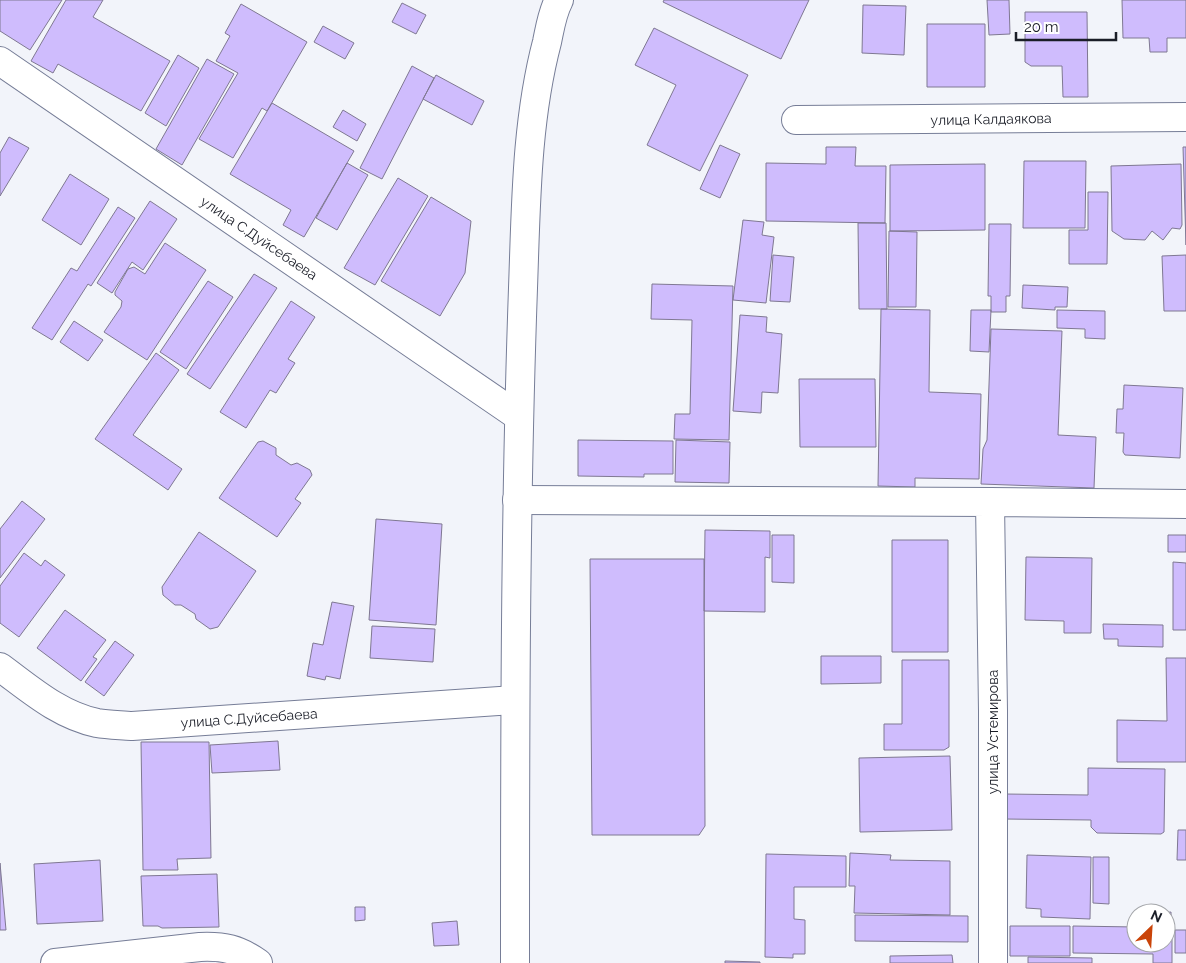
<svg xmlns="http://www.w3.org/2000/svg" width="1186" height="963" viewBox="0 0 1186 963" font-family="Raleway,sans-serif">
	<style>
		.building { fill: #cfbcfd; stroke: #7f7892 }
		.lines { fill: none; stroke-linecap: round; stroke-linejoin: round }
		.minor-casing { stroke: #767d97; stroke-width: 30 }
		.tertiary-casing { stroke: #767d97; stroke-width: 30 }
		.minor { stroke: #fff; stroke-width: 28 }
		.tertiary { stroke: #fff; stroke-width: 28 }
		.labels { text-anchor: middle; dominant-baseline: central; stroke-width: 4; stroke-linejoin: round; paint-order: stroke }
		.street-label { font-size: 14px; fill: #1a1d27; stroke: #fff }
	</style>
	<rect width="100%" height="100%" fill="#f2f4fa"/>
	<path class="building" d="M 0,0 L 62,0 L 30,50 L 0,31 Z
		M 66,0 L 103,0 L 93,17 L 170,61 L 141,111 L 58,64 L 53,73 L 31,61 Z
		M 664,0 L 809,0 L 781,59 L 663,2 Z
		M 987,0 L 1009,0 L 1010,34 L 989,35 Z
		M 1122,0 L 1186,0 L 1186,38 L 1167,38 L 1167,52 L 1150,52 L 1149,38 L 1123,38 Z
		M 402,3 L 426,15 L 416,34 L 392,22 Z
		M 241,4 L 307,42 L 267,111 L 262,108 L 233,158 L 199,139 L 238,73 L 216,61 L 230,36 L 225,33 Z
		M 863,5 L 906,6 L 904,55 L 862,53 Z
		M 1025,12 L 1087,12 L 1088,97 L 1063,97 L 1062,66 L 1031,66 L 1025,62 Z
		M 927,24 L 985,24 L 985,87 L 927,87 Z
		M 323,26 L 354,43 L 345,59 L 314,42 Z
		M 654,28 L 748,75 L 700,171 L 647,145 L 676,85 L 635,65 Z
		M 178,55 L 199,68 L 166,126 L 145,113 Z
		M 207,59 L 234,74 L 182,165 L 156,149 Z
		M 412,66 L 434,78 L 382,179 L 360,168 Z
		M 436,75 L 484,101 L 472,125 L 423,99 Z
		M 272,103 L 354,151 L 304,237 L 283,225 L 291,210 L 230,174 Z
		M 343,110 L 366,124 L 357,141 L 333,127 Z
		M 9,137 L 29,148 L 0,196 L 0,153 Z
		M 720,145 L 740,154 L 720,198 L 700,189 Z
		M 826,147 L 856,147 L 855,166 L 886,166 L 885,223 L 766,221 L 766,163 L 826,164 Z
		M 1183,147 L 1186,147 L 1186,245 Z
		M 1024,161 L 1086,161 L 1085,228 L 1023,228 Z
		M 347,163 L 368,175 L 337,230 L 316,218 Z
		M 985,164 L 985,230 L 890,231 L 890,165 Z
		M 1181,164 L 1182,225 L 1180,229 L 1172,228 L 1163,240 L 1152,231 L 1145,240 L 1124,239 L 1112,231 L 1111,166 Z
		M 70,174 L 109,199 L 81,245 L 42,220 Z
		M 398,178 L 428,196 L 375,285 L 344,268 Z
		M 1088,192 L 1108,192 L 1107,264 L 1069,264 L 1069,230 L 1088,230 Z
		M 431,197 L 471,221 L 465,273 L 440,316 L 381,281 Z
		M 150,201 L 177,219 L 143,270 L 132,262 L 112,293 L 97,283 Z
		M 118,207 L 135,218 L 91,286 L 88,284 L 52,340 L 32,328 L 71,268 L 77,271 Z
		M 743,220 L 764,222 L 762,235 L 774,237 L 766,303 L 733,300 Z
		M 858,223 L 886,223 L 887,309 L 859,309 Z
		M 989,224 L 1011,224 L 1010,296 L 1006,296 L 1006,312 L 991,312 L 991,296 L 988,296 Z
		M 889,231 L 917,232 L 916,307 L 888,307 Z
		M 165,243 L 206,270 L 147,360 L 104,332 L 121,307 L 122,301 L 115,295 L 115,292 L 128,269 L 134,267 L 145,274 Z
		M 773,255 L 794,257 L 790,302 L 770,301 Z
		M 1186,255 L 1186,311 L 1164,311 L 1162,256 Z
		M 254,274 L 277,288 L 210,389 L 187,374 Z
		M 208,281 L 233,297 L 186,369 L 160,352 Z
		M 652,284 L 733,286 L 729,440 L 674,439 L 675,414 L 690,414 L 692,320 L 651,319 Z
		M 1023,285 L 1068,287 L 1067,307 L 1055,307 L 1055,310 L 1022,308 Z
		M 291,301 L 315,317 L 288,359 L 295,363 L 276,393 L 270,390 L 246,428 L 220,412 Z
		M 881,309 L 930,310 L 929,392 L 981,394 L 979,479 L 915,478 L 915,487 L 878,486 Z
		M 971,310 L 991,310 L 989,352 L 970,351 Z
		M 1057,310 L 1105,311 L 1105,339 L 1085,338 L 1085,329 L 1057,328 Z
		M 740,315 L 767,317 L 766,332 L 782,334 L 778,393 L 762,392 L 761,413 L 733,411 Z
		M 74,321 L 103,340 L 88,361 L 60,342 Z
		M 991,329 L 1062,331 L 1058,435 L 1096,437 L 1094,488 L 981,484 L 983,449 L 987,440 Z
		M 156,353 L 179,370 L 133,435 L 182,469 L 168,490 L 95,439 Z
		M 799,379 L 875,379 L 876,447 L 800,447 Z
		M 1124,385 L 1183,388 L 1180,458 L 1125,455 L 1123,452 L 1124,433 L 1116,433 L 1117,409 L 1123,409 Z
		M 578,440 L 673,441 L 673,474 L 644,474 L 644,477 L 578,476 Z
		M 676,440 L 730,442 L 729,483 L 675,482 Z
		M 263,441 L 276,448 L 276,455 L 291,465 L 297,463 L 310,470 L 312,475 L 295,499 L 301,503 L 277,537 L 219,498 L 258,442 Z
		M 22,501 L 45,519 L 0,578 L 0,529 Z
		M 376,519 L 442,524 L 436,625 L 369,620 Z
		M 705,530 L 770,531 L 770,558 L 765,557 L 765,612 L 704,611 Z
		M 199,532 L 256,571 L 218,627 L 210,629 L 196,619 L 195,614 L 181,605 L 175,605 L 163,595 L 162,587 Z
		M 772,535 L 794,535 L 794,583 L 772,582 Z
		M 1168,535 L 1186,535 L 1186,552 L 1168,552 Z
		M 892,540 L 948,540 L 948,652 L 892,652 Z
		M 24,553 L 41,566 L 45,560 L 65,575 L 19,637 L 0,623 L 0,586 Z
		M 1026,557 L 1092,558 L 1091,633 L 1064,633 L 1064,621 L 1025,620 Z
		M 590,559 L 704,559 L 705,826 L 699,835 L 592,835 Z
		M 1173,562 L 1186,563 L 1186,630 L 1173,630 Z
		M 332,602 L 354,606 L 340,679 L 326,676 L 325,680 L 307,676 L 313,643 L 323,645 Z
		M 65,610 L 106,640 L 93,657 L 97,659 L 81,681 L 37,648 Z
		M 1103,624 L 1163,625 L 1163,647 L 1118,646 L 1118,639 L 1104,639 Z
		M 372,626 L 435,629 L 433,662 L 370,658 Z
		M 115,641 L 134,655 L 104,696 L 85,682 Z
		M 821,656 L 881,656 L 881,683 L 821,684 Z
		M 1166,658 L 1186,658 L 1186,762 L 1117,762 L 1117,720 L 1167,721 Z
		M 902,660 L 949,660 L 949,747 L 944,750 L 884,750 L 884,724 L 902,724 Z
		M 278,741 L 280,770 L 212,773 L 210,745 Z
		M 141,742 L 209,742 L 211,858 L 177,859 L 178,870 L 143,870 Z
		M 950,756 L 952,830 L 860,832 L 859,758 Z
		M 1088,768 L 1165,769 L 1164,832 L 1161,834 L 1097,833 L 1091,827 L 1091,820 L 1004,819 L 1004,794 L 1088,795 Z
		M 1178,830 L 1186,830 L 1186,860 L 1177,860 Z
		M 850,853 L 891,855 L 890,860 L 950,861 L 950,915 L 854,913 L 855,886 L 849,886 Z
		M 766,854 L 846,856 L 846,887 L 794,887 L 794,919 L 805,920 L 805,954 L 793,954 L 793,958 L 765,957 Z
		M 1027,855 L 1091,857 L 1090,919 L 1041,917 L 1041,909 L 1026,908 Z
		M 1093,857 L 1109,857 L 1109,904 L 1093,903 Z
		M 100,860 L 103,921 L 37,924 L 34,864 Z
		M 0,863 L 6,930 L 0,930 Z
		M 217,874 L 219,927 L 162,928 L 158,926 L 143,926 L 141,876 Z
		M 355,907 L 365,907 L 365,920 L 355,921 Z
		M 1171,912 L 1171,924 L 1166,924 L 1166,913 L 1162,913 Z
		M 855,915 L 968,916 L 968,942 L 855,941 Z
		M 457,921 L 459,945 L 434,946 L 432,923 Z
		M 1010,926 L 1070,926 L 1070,956 L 1010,956 Z
		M 1073,926 L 1136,927 L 1136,943 L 1166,943 L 1166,927 L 1172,927 L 1172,963 L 1153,963 L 1153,954 L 1073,953 Z
		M 1175,930 L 1186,930 L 1186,953 L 1175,953 Z
		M 952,955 L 953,963 L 890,963 L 890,956 Z
		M 1028,957 L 1092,958 L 1092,963 L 1028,963 Z
		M 725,961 L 760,962 L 760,963 L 725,963 Z"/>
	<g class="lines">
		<defs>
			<path id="minor" d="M 0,61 L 518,416
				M 796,120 L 1186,117
				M 517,500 L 990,502 L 1186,504
				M 990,502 L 993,711 L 993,963
				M 0,667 C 30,689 59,715 97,723 C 108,725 121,725 132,726 L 515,700
				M 55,963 L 200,947 C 224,946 238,949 258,963"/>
			<path id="tertiary" d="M 515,963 C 515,738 515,513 523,288 C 526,206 526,122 547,42 C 550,28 552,13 559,0"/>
		</defs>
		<use href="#minor" class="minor-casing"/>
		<use href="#tertiary" class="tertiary-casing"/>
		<use href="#minor" class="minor"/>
		<use href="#tertiary" class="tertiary"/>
	</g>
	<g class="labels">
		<g class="street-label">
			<text transform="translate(991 119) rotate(-1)">улица Калдаякова</text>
			<text transform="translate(259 238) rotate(34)">улица С.Дуйсебаева</text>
			<text transform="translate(249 718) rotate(-4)">улица С.Дуйсебаева</text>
			<text transform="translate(993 732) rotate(-90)">улица Устемирова</text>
		</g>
	</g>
	<g transform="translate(1151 928) rotate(25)"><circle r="24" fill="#ffffff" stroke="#a3a5a9"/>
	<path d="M0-4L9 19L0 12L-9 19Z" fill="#ca4409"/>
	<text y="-8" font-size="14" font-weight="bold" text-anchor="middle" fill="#1a1d27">N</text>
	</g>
	<path d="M1016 32v8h100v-8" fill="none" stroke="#1a1d27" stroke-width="2.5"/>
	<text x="1024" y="32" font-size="15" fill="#1a1d27" stroke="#ffffff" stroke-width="4" paint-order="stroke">20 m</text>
</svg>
